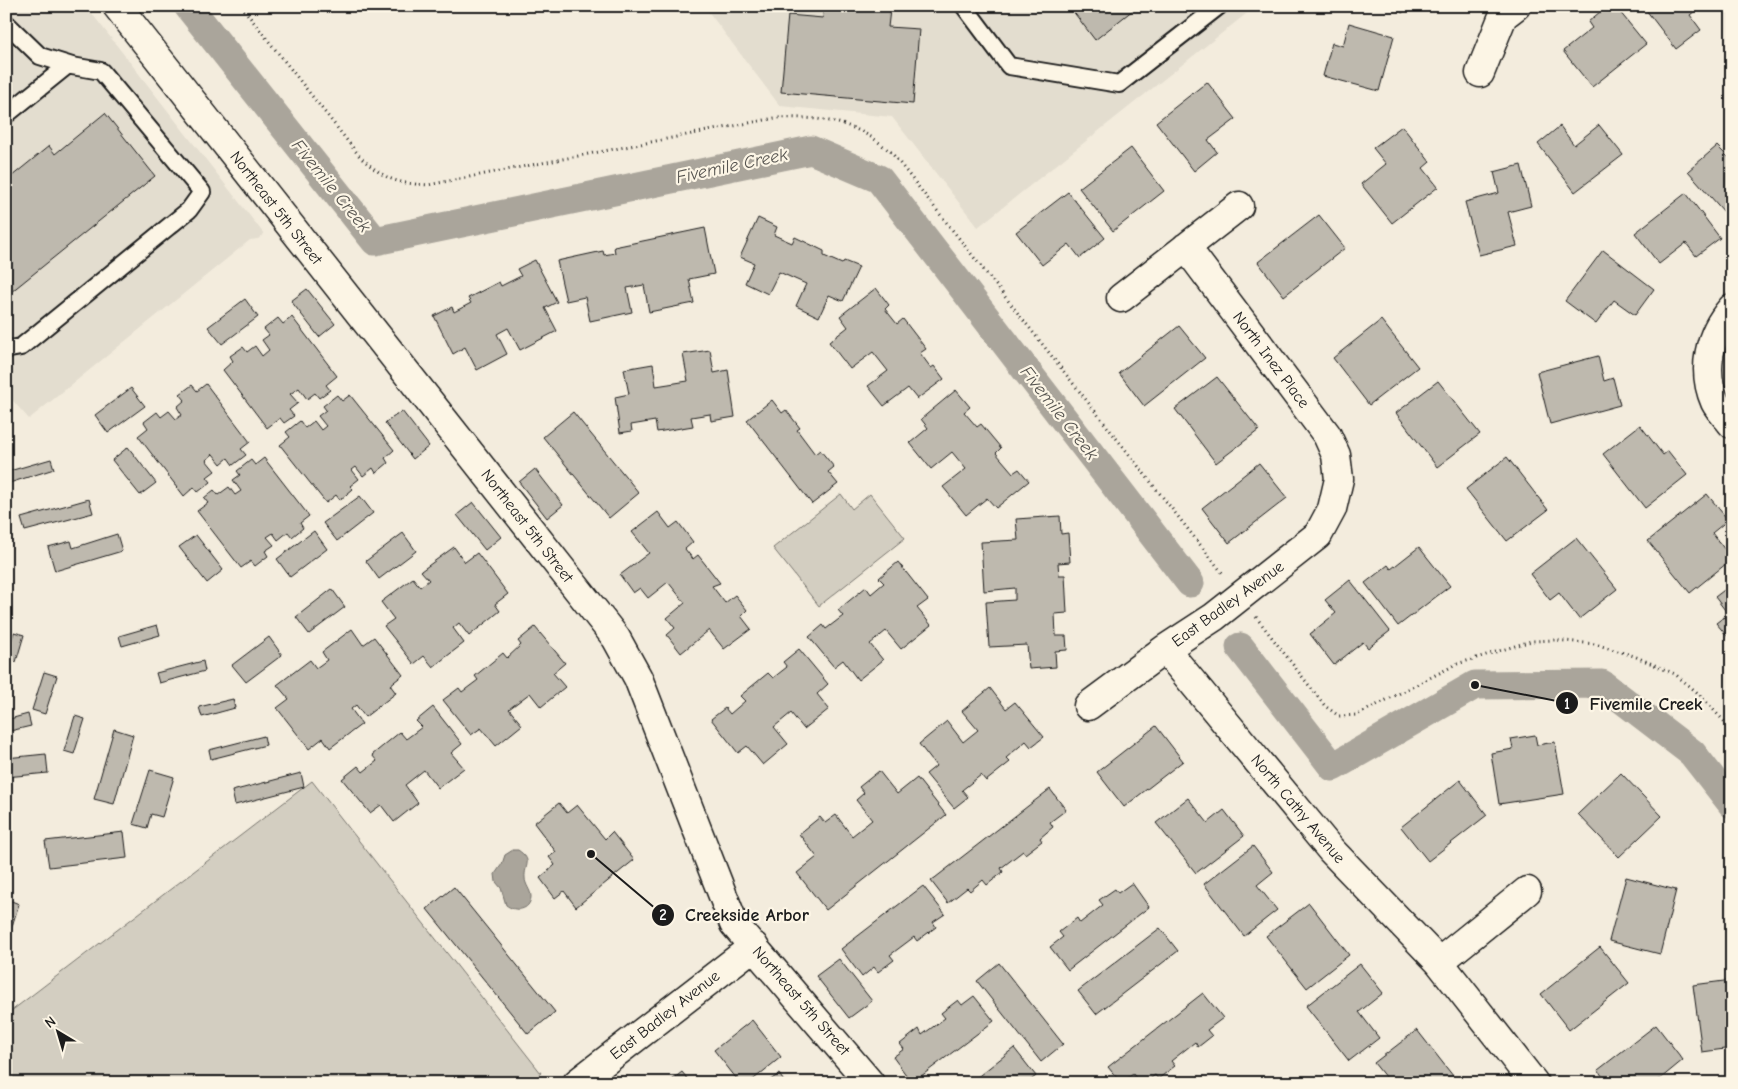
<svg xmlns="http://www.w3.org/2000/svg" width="1738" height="1089" viewBox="0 0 1738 1089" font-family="'Comic Neue',sans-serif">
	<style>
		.built { fill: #e3ddcf }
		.green { fill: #d3cec1; stroke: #78756e }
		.water { fill: #aaa59b; stroke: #716e68 }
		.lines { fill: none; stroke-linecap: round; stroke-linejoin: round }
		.canal { stroke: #aaa59b; stroke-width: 29 }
		.building { fill: #beb9ae; stroke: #1c1c1c }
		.service-casing { stroke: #1c1c1c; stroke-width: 20 }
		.minor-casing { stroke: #1c1c1c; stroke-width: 31 }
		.path { stroke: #1c1c1c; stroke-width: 3; stroke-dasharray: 1 4; stroke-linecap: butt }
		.service { stroke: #fcf5e5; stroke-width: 16 }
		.minor { stroke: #fcf5e5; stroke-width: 28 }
		.labels { text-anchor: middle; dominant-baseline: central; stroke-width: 4.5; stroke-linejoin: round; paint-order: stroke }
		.street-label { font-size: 16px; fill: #1c1c1c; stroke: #fcf5e5 }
		.water-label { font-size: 18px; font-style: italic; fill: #55534f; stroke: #fcf5e5 }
		.leader { fill: none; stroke: #1c1c1c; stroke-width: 2 }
		.callout-dot { fill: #1c1c1c; stroke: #fcf5e5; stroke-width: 2 }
		.mark-label { font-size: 15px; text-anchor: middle; font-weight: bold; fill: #fff }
		.callout-label { font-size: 18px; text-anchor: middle; font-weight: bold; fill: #1c1c1c; stroke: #fcf5e5; stroke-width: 4.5; stroke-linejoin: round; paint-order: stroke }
	</style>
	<rect width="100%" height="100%" fill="#f3ecdd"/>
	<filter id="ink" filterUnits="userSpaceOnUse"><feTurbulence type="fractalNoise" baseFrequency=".02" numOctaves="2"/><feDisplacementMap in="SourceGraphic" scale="10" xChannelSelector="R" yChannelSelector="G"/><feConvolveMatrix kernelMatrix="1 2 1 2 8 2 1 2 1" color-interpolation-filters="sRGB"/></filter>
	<g filter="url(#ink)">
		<path class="built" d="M 6,6 L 86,6 L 264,234 L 258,239 L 250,240 L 29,419 L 6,393 Z
			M 704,6 L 1256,6 L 978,227 L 892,117 L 780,106 Z"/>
		<path class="green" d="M 841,494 L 852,509 L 870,494 L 905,538 L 819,606 L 773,548 Z
			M 312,781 L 541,1073 L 528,1083 L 6,1083 L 6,1015 Z"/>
		<path class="water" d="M 513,850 L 518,850 C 534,861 524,865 525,878 C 525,885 531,890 531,897 C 530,911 515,912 506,905 L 501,888 L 496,882 L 495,874 L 502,864 L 505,855 Z"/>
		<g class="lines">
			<path class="canal" d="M 188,6 L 375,241 L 811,150 L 879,179 L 1190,583
				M 1240,647 L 1333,767 L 1475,685 L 1602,684 L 1692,753 L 1732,804"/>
		</g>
		<path class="building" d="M 824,6 L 850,6 L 890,10 L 888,27 L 919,29 L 913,104 L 781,92 L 788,15 L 823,18 Z
			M 1069,6 L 1138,6 L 1095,40 Z
			M 1396,6 L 1411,6 L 1402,13 Z
			M 1607,6 L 1615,6 L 1646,44 L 1592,87 L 1563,51 L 1592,28 L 1588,22 Z
			M 1643,6 L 1701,6 L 1690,15 L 1701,30 L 1676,49 Z
			M 1349,23 L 1394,36 L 1379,91 L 1323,76 L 1332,43 L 1343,46 Z
			M 1207,82 L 1236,119 L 1208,140 L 1217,152 L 1194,171 L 1156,122 Z
			M 105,113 L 155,176 L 6,296 L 6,181 L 49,146 L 55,154 Z
			M 1599,125 L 1623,155 L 1575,192 L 1538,144 L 1560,126 L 1574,145 Z
			M 1402,126 L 1430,162 L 1423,168 L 1438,187 L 1392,223 L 1361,184 L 1386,164 L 1373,148 Z
			M 1717,146 L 1732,161 L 1732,207 L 1725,213 L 1688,171 Z
			M 1131,148 L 1164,191 L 1113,231 L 1079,188 Z
			M 1521,165 L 1531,206 L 1508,212 L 1517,246 L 1479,255 L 1465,202 L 1499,193 L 1494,172 Z
			M 1068,192 L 1105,238 L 1080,258 L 1069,244 L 1042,265 L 1016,232 Z
			M 1686,193 L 1720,238 L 1696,256 L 1686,243 L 1659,264 L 1635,233 Z
			M 1319,215 L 1345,248 L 1284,296 L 1258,262 Z
			M 758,218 L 777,227 L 774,235 L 792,243 L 795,237 L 824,251 L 824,256 L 842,264 L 844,261 L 859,267 L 843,301 L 829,295 L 819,317 L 796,306 L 806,284 L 779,272 L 768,294 L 745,283 L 754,263 L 740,257 Z
			M 705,228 L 714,274 L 689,279 L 694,303 L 649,312 L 644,285 L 627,288 L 632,312 L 590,321 L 585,297 L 566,301 L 557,261 L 603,251 L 604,255 L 615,253 L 614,247 Z
			M 1603,250 L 1654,289 L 1635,315 L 1614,300 L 1596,324 L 1565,301 Z
			M 535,260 L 557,302 L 545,308 L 557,331 L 520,350 L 508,328 L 497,334 L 507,354 L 477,370 L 465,347 L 453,354 L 434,316 L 452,307 L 454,312 L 471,303 L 468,298 L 499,282 L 501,286 L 521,276 L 517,269 Z
			M 876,288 L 889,305 L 885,309 L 897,324 L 903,319 L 926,349 L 920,353 L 931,368 L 934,366 L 944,379 L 917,399 L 908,388 L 884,406 L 868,386 L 888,371 L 873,352 L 850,369 L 829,342 L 848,327 L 840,316 Z
			M 307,289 L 335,324 L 319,337 L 291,301 Z
			M 245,299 L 258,317 L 222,344 L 208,327 Z
			M 292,317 L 337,376 L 326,385 L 330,390 L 319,398 L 315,393 L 307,399 L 299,388 L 290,394 L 298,403 L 289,410 L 294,416 L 284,423 L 280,418 L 267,428 L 223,370 L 233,361 L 230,356 L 243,347 L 247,352 L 255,346 L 262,356 L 269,350 L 262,340 L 269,335 L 264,329 L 278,318 L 283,324 Z
			M 1381,320 L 1418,367 L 1369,405 L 1333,358 Z
			M 1179,326 L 1205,358 L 1144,406 L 1119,373 Z
			M 710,350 L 714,373 L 728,370 L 735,417 L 711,421 L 710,414 L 691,417 L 693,426 L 657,432 L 655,421 L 631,425 L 632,431 L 620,433 L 615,397 L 629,394 L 624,369 L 653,364 L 656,386 L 688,381 L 683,354 Z
			M 1598,356 L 1604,381 L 1613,378 L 1620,405 L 1550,424 L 1537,372 Z
			M 1217,377 L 1259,430 L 1216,463 L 1175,409 Z
			M 1438,381 L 1480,434 L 1437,467 L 1396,413 Z
			M 206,384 L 250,442 L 241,449 L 246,455 L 233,465 L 228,458 L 221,464 L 213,454 L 206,460 L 215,471 L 207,477 L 211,482 L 198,492 L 194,487 L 184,496 L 138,436 L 148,428 L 144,422 L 157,412 L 161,417 L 169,411 L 176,419 L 182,415 L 177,407 L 185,400 L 180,394 L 192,385 L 197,391 Z
			M 131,388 L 145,406 L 108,433 L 95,415 Z
			M 956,390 L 970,407 L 964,412 L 977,427 L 981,424 L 1001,448 L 996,453 L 1013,473 L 1019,469 L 1029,481 L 996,508 L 987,498 L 966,515 L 943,487 L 966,469 L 952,452 L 931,469 L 910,443 L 928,428 L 921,419 Z
			M 337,395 L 342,401 L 350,395 L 394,450 L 385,458 L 388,463 L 376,473 L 373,468 L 363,476 L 356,467 L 352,470 L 359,479 L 350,486 L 353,489 L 340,500 L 336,495 L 326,503 L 280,445 L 290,437 L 286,432 L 300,421 L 305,428 L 314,421 L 321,430 L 326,426 L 318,416 L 326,410 L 323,406 Z
			M 772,400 L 782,413 L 786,410 L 800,428 L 797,430 L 815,454 L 820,450 L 834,467 L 828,472 L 838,484 L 812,504 L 747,420 Z
			M 402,411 L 429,446 L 413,459 L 385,423 Z
			M 573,412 L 639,493 L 609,518 L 543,437 Z
			M 1640,425 L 1663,455 L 1668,451 L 1687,475 L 1645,508 L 1603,454 Z
			M 128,447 L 156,483 L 140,495 L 112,460 Z
			M 1507,457 L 1548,510 L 1507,541 L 1466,489 Z
			M 264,458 L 309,516 L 300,523 L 303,528 L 292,537 L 288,532 L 278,540 L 273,533 L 267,537 L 274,545 L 265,551 L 268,556 L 255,566 L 251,561 L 241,568 L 197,511 L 208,503 L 204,498 L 214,490 L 218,495 L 229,487 L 235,495 L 241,491 L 233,480 L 240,475 L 237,471 L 251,460 L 255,465 Z
			M 51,459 L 54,469 L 6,484 L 6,472 Z
			M 1259,463 L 1287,498 L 1229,543 L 1202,508 Z
			M 535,469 L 563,505 L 547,518 L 519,482 Z
			M 1707,494 L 1728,520 L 1712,533 L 1732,559 L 1690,593 L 1648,541 Z
			M 360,496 L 373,513 L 337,541 L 323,523 Z
			M 89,499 L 93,513 L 25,531 L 21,518 Z
			M 473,502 L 501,537 L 485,550 L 457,515 Z
			M 658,512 L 670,528 L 678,522 L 693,542 L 685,549 L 693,559 L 698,555 L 720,583 L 712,586 L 725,603 L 735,595 L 747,610 L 741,616 L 751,629 L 724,649 L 709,630 L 681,653 L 667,635 L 675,628 L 667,618 L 685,603 L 668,582 L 648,598 L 640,588 L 633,593 L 620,575 L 649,553 L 632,532 Z
			M 1060,516 L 1061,534 L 1068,533 L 1070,562 L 1058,563 L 1059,575 L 1065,575 L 1067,613 L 1055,614 L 1056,636 L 1066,636 L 1067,650 L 1055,651 L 1056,667 L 1029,669 L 1027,645 L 989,647 L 986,602 L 1015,600 L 1015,588 L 984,591 L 981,542 L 1018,540 L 1016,519 Z
			M 314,531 L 327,549 L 290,577 L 277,559 Z
			M 403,533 L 416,551 L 379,579 L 366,561 Z
			M 117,534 L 122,551 L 55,571 L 48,547 L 71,541 L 73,548 Z
			M 196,535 L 223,570 L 207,583 L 179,547 Z
			M 1576,538 L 1617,589 L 1579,619 L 1559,593 L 1550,600 L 1530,574 Z
			M 454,547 L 465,562 L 477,553 L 508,594 L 495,604 L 500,611 L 469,636 L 459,623 L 453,628 L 464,643 L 433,667 L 424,656 L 414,664 L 384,626 L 394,619 L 381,602 L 413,578 L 420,587 L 429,580 L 421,571 Z
			M 1419,547 L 1450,586 L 1398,626 L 1365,583 L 1388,565 L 1391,569 Z
			M 898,562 L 928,600 L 917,608 L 931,625 L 901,649 L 886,631 L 870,644 L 883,660 L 858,680 L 843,660 L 834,667 L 809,637 L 823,625 L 826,629 L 843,616 L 838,610 L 866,587 L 871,594 L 884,583 L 879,578 Z
			M 1350,580 L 1390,631 L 1368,648 L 1363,642 L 1334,665 L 1310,634 L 1336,613 L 1325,600 Z
			M 1732,584 L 1732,642 L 1716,623 L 1728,614 L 1715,597 Z
			M 332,589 L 345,607 L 309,634 L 296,617 Z
			M 157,625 L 160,635 L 122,646 L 119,636 Z
			M 535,627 L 565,663 L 553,673 L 565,687 L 541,707 L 530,693 L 509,709 L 522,725 L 496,746 L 481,728 L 471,735 L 443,700 L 459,688 L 462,692 L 478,680 L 475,676 L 503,653 L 507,658 L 521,645 L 518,641 Z
			M 352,629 L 363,645 L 374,637 L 403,675 L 390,685 L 396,693 L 365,717 L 356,705 L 351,709 L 362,724 L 330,748 L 323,738 L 309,749 L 277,708 L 289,699 L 277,685 L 310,660 L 316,668 L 327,660 L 322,652 Z
			M 14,632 L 24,635 L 16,662 L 6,659 Z
			M 269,637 L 282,655 L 246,682 L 232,665 Z
			M 799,649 L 828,684 L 817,694 L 829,709 L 804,729 L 791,713 L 774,727 L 788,744 L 763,765 L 747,746 L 738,753 L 711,719 L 725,708 L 730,714 L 745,701 L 740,696 L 768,673 L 773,678 L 787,667 L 783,662 Z
			M 203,661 L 205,671 L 159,683 L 156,673 Z
			M 44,672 L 57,676 L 45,714 L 32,710 Z
			M 990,688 L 1006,709 L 1015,702 L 1044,737 L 1031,747 L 1026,741 L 1006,758 L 1010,762 L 986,781 L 981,775 L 962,790 L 968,797 L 954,808 L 926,774 L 936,766 L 919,744 L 947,721 L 963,742 L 978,730 L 962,711 Z
			M 233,699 L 235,708 L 202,717 L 199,707 Z
			M 433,707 L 462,744 L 451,753 L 464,768 L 438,788 L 424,770 L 405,785 L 418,803 L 394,822 L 381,805 L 370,813 L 342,779 L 358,766 L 363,772 L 377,761 L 372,755 L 400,732 L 406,739 L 422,727 L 416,721 Z
			M 28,714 L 31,726 L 6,732 L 6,720 Z
			M 75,716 L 85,719 L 74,754 L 64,751 Z
			M 1156,726 L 1183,761 L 1124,807 L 1097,772 Z
			M 114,729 L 133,735 L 114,804 L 94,799 Z
			M 1535,735 L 1537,745 L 1555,742 L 1564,794 L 1499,804 L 1491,753 L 1513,749 L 1511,739 Z
			M 264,736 L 266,745 L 211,759 L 209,750 Z
			M 46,754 L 48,773 L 6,777 L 6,758 Z
			M 150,770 L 174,777 L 162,817 L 151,814 L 147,828 L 133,824 Z
			M 879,771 L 897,794 L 917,778 L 946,815 L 826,910 L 797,873 L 817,857 L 799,834 L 820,817 L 825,823 L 836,815 L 852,836 L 872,820 L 856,800 L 864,793 L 859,787 Z
			M 301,773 L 304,787 L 235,805 L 232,791 Z
			M 1621,773 L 1662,816 L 1619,857 L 1578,814 Z
			M 1460,780 L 1487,815 L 1428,861 L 1401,827 Z
			M 1050,789 L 1066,810 L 1050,822 L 1053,827 L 1040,838 L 1042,841 L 1025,854 L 1023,851 L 1001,868 L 1003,872 L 987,885 L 983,880 L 970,891 L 967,888 L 948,903 L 931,881 Z
			M 1188,798 L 1208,823 L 1224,810 L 1244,836 L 1196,873 L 1156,823 Z
			M 559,803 L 567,813 L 577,805 L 605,839 L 612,832 L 634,860 L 576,907 L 564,891 L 555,898 L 540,878 L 555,865 L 549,857 L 556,852 L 534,823 Z
			M 124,832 L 127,858 L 49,867 L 45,841 Z
			M 1253,846 L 1273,872 L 1257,885 L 1277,910 L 1244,936 L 1204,884 Z
			M 1626,877 L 1676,890 L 1660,954 L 1609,941 Z
			M 1132,883 L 1149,907 L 1068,970 L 1050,947 L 1063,937 L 1059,932 L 1077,918 L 1080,923 L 1103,905 L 1099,900 L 1115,889 L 1118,893 Z
			M 923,886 L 945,914 L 933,922 L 936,927 L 917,941 L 914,937 L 890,955 L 894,960 L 878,972 L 874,967 L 862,977 L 841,949 Z
			M 454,887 L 555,1012 L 528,1034 L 427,909 Z
			M 9,900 L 19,904 L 6,945 L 6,910 Z
			M 1309,903 L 1349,955 L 1307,988 L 1266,936 Z
			M 1160,928 L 1178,951 L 1096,1014 L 1078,991 Z
			M 1600,947 L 1629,983 L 1569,1030 L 1541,994 Z
			M 839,959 L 872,1001 L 849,1018 L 816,976 Z
			M 999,963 L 1063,1044 L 1041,1062 L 977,981 Z
			M 1360,964 L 1383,993 L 1359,1012 L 1379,1038 L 1349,1061 L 1306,1006 Z
			M 1732,980 L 1732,1048 L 1702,1052 L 1693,985 Z
			M 1203,993 L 1223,1018 L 1207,1030 L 1212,1036 L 1198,1047 L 1195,1042 L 1171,1061 L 1175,1066 L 1158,1079 L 1155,1075 L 1145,1083 L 1140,1083 L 1133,1074 L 1121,1083 L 1108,1067 Z
			M 974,996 L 994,1021 L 912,1083 L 893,1057 L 904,1049 L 900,1044 L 919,1029 L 922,1035 L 945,1018 L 941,1013 L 958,1000 L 962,1005 Z
			M 752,1020 L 781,1057 L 749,1083 L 740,1083 L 714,1050 Z
			M 1656,1025 L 1683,1060 L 1655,1083 L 1607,1083 L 1598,1070 Z
			M 1417,1030 L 1457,1081 L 1455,1083 L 1390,1083 L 1374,1063 Z
			M 1014,1048 L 1036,1076 L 1027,1083 L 970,1083 Z
			M 682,1072 L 691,1083 L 668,1083 Z
			M 779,1074 L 785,1083 L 766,1083 Z"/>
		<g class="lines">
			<defs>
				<path id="service" d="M 964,6 L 1009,66 L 1119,84 L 1219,6
					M 6,23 L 40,56 L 72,66 L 101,71 L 202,192 L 189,210 L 21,347 L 10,349 L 6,347
					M 6,115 L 68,65"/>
				<path id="minor" d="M 117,6 L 616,638 L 638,678 L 734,924 L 870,1083
					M 1480,73 L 1503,16 L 1516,6
					M 1121,298 L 1239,206
					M 1732,308 C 1709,334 1701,370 1715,402 C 1719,410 1727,417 1732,424
					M 1165,649 L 1331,850 L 1439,962 L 1534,1083
					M 1088,706 L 1165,649 L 1214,617 L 1318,535 L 1332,509 L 1339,479 L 1336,455 L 1327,435 L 1186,247
					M 1439,962 L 1527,891
					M 577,1083 L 754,946"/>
			</defs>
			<use href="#service" class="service-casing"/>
			<use href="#minor" class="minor-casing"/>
			<path class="path" d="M 241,6 L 361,158 C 387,180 394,183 428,185 L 775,118 C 807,117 840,118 869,136 C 877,140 884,147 891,152 L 1224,575
				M 1256,617 L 1325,706 L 1339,716 L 1357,715 L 1457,664 L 1531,641 L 1555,640 L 1595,644 L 1634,656 L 1675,674 L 1699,694 L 1732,730"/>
			<use href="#service" class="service"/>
			<use href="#minor" class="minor"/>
		</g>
	</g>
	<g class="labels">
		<g class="street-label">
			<text transform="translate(276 208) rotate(52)">Northeast 5th Street</text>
			<text transform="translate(1271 360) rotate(53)">North Inez Place</text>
			<text transform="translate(527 526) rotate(52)">Northeast 5th Street</text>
			<text transform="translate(1228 604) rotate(-36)">East Badley Avenue</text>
			<text transform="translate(1298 809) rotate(50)">North Cathy Avenue</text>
			<text transform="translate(801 1001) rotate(49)">Northeast 5th Street</text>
			<text transform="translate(665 1015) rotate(-38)">East Badley Avenue</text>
		</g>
		<g class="water-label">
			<text transform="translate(732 166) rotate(-12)">Fivemile Creek</text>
			<text transform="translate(331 186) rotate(51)">Fivemile Creek</text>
			<text transform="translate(1059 413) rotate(52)">Fivemile Creek</text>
		</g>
	</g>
	<path class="leader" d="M1475 685L1567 703M591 854L663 915"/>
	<g class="callout-dot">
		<circle cx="1475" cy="685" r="5"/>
		<circle cx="591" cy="854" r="5"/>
		<circle cx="1567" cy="703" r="12"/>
		<circle cx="663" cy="915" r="12"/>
	</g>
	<g class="mark-label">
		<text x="1567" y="709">1</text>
		<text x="663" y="920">2</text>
	</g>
	<g class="callout-label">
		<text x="1646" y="710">Fivemile Creek</text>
		<text x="747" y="921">Creekside Arbor</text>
	</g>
	<rect width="1738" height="1089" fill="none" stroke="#fcf5e5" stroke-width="25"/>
	<rect x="12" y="12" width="1713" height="1064" fill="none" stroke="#1c1c1c" stroke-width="2" filter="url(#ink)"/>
	<g transform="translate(58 1032) rotate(322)" stroke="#fcf5e5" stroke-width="4" paint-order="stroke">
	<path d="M0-4L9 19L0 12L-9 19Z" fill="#1c1c1c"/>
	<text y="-8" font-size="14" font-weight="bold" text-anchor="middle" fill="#1c1c1c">N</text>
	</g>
</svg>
